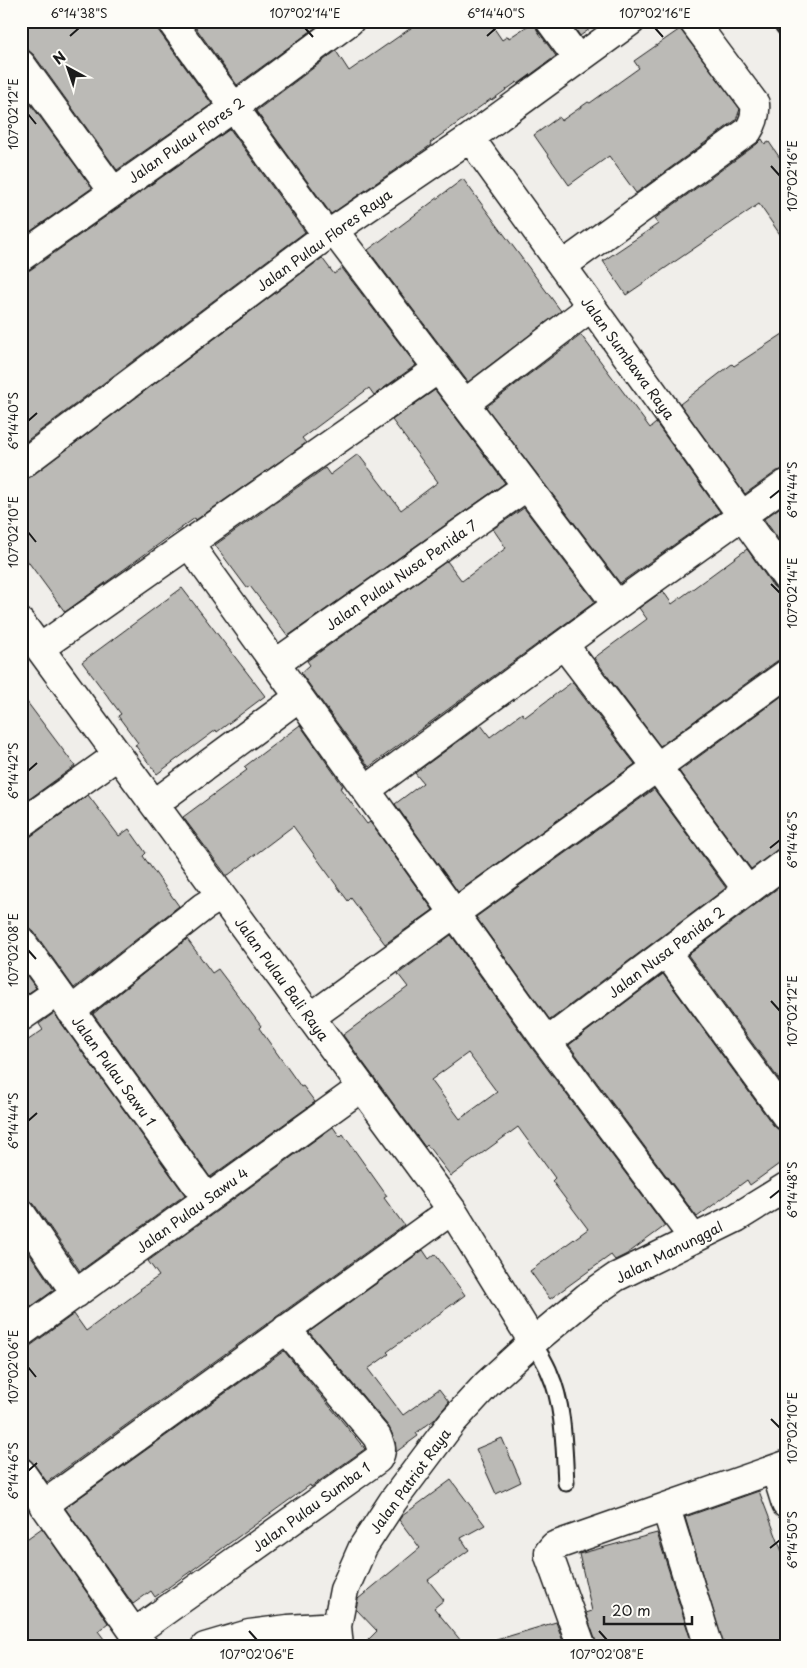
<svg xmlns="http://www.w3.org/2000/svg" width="807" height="1668" viewBox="0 0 807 1668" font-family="'Playpen Sans',sans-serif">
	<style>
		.building { fill: #bbbab6; stroke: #1c1c1c; fill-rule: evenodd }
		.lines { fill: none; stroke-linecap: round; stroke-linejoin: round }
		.service-casing { stroke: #1c1c1c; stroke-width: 19 }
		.minor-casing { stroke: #1c1c1c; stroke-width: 31 }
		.service { stroke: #fdfcf7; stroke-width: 15 }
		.minor { stroke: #fdfcf7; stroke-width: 28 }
		.ticks { fill: none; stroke: #1c1c1c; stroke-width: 2 }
		.labels { text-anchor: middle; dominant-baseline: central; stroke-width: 4; stroke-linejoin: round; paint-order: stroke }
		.street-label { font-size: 14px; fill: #1c1c1c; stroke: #fdfcf7 }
		.neatline { fill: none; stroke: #1c1c1c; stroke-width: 2 }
		.ticks-label { font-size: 12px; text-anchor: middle; fill: #1c1c1c }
	</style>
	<rect width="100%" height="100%" fill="#f0eeea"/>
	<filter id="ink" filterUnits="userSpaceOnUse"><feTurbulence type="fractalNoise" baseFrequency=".02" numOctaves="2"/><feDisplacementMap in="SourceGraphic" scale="10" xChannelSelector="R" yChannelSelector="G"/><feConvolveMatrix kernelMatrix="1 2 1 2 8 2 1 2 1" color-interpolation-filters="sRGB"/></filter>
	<g filter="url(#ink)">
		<path class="building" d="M 21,21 L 156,21 L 158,30 L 212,104 L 117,170 L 34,55 L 28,50 L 21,49 Z
			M 191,21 L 314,21 L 318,26 L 237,85 Z
			M 421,21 L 489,21 L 502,40 L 508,36 L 509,38 L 535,21 L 537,30 L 556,56 L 518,84 L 517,82 L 492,100 L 491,99 L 430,143 L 431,145 L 331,214 L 256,111 L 336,51 L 349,71 Z
			M 570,21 L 601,21 L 580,36 Z
			M 680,29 L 740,109 L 736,120 L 636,193 L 609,156 L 569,185 L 534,135 L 559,117 L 561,121 L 588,102 L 590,103 L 639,68 L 634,61 Z
			M 21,91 L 92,188 L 21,238 Z
			M 230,129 L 305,232 L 21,445 L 21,272 L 30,270 Z
			M 762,139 L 765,144 L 769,142 L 786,167 L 786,243 L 759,204 L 626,295 L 603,261 L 658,224 L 654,219 L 757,144 Z
			M 463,179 L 561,311 L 468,382 L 368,250 Z
			M 322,258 L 334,274 L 342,268 L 416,365 L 374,395 L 369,388 L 302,438 L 306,443 L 196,520 L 195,518 L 65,612 L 21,552 L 21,480 L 30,477 Z
			M 786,332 L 786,469 L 777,471 L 745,494 L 680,404 L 732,364 L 734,366 Z
			M 581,335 L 650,428 L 656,423 L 720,512 L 620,583 L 486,407 Z
			M 435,390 L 505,483 L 288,636 L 250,586 L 247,588 L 215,545 L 325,468 L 330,475 L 358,454 L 401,510 L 438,482 L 392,420 Z
			M 786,503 L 786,550 L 764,519 Z
			M 524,508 L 595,602 L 369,767 L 301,673 L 310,665 L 307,661 L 447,561 L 462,581 L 506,548 L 493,529 Z
			M 747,549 L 773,586 L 779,591 L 786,592 L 786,659 L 777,661 L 660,746 L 594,658 L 647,619 L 639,608 L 663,591 L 672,604 Z
			M 182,588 L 265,696 L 217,732 L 216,730 L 157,774 L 135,745 L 138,743 L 118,716 L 121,714 L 82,662 Z
			M 572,682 L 635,764 L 458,892 L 395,804 L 423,783 L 415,773 L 481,725 L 490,737 L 522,713 L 525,717 Z
			M 786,693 L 786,847 L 777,850 L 751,869 L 679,771 Z
			M 21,694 L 75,766 L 21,805 Z
			M 300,725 L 343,786 L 340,788 L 367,824 L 370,822 L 433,910 L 385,944 L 351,898 L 348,901 L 293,826 L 227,876 L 183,817 L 247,770 L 244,767 Z
			M 654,789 L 726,888 L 550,1020 L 476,917 Z
			M 88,795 L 119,836 L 129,829 L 146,853 L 143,856 L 179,906 L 74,988 L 34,932 L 28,927 L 21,926 L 21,839 L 30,837 Z
			M 786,882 L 786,1089 L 688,955 Z
			M 451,935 L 534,1051 L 665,1226 L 627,1254 L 615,1260 L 611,1255 L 550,1299 L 530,1271 L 588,1229 L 552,1181 L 555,1178 L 518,1127 L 451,1176 L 427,1145 L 425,1147 L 343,1035 L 408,987 L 398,974 ZM 468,1053 L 497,1092 L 460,1119 L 431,1080 Z
			M 187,939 L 212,973 L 218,969 L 261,1026 L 259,1028 L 301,1087 L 303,1086 L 315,1102 L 210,1177 L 93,1014 Z
			M 21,968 L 36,988 L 21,998 Z
			M 663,974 L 773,1125 L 779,1130 L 786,1131 L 786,1159 L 750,1185 L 747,1180 L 697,1217 L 569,1045 Z
			M 54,1013 L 185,1195 L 80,1271 L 34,1204 L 28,1199 L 21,1198 L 21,1045 L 43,1030 L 39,1024 Z
			M 333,1127 L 340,1137 L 343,1134 L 387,1196 L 384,1198 L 404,1225 L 47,1482 L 33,1463 L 28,1458 L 21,1457 L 21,1348 L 30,1346 L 74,1314 L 86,1331 L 141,1290 L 140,1289 L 159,1276 L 148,1261 Z
			M 21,1241 L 54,1290 L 21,1314 Z
			M 423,1250 L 429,1259 L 435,1254 L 465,1295 L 387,1352 L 389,1354 L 368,1369 L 403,1415 L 439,1389 L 449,1402 L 434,1420 L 416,1433 L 418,1436 L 396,1452 L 395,1441 L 389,1427 L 309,1332 Z
			M 284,1351 L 365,1449 L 311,1487 L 310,1485 L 155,1597 L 151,1591 L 133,1604 L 65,1508 Z
			M 502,1438 L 521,1482 L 496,1494 L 476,1449 Z
			M 451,1480 L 485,1525 L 461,1538 L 469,1550 L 428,1580 L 444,1600 L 434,1608 L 466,1647 L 361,1647 L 377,1631 L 356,1609 L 358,1599 L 420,1548 L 399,1520 L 402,1516 Z
			M 759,1491 L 786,1562 L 786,1647 L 724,1647 L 685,1517 Z
			M 42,1528 L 108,1623 L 98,1631 L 110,1647 L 21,1647 L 21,1543 Z
			M 657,1533 L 693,1647 L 597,1647 L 586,1613 L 592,1611 L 579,1554 Z
			M 556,1622 L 565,1647 L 494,1647 L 493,1641 Z"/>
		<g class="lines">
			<defs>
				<path id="service" d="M 780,21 L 786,29
					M 533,1342 C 539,1353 546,1363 550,1374 C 564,1405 564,1449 566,1483"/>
				<path id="minor" d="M 171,21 L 327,235
					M 550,21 L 578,59
					M 21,64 L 113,191
					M 470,138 L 786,577
					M 334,231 L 617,605
					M 21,257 L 233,108 L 350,21
					M 562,266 L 748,131 C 754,122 756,115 755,104 L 693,21
					M 464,404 L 591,307
					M 21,465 L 327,235 L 470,138 L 631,21
					M 189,544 L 547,1042 L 694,1239
					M 21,623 L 452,1210 L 533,1342
					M 564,645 L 657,767 L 748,891
					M 40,648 L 438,369
					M 275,664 L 527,486
					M 366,790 L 617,605 L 786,484
					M 154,804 L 299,697
					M 21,824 L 118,755
					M 21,941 L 207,1199
					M 666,952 L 786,1116
					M 71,1011 L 203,907 L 221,896
					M 21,1017 L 57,992
					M 311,1017 L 786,674
					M 547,1042 L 786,862
					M 21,1213 L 76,1294
					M 21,1333 L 362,1087
					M 775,1469 L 786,1504
					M 21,1472 L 144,1647
					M 43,1505 L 452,1210
					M 666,1508 L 709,1647
					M 134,1633 L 378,1459 C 383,1450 381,1446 377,1437 L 286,1329
					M 205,1647 L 249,1634 L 288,1629 L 337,1626
					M 339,1647 L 337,1626 L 344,1590 L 363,1547 L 393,1501 L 453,1421 L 487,1384 L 533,1342 L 587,1297 L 616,1277 L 736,1218 L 786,1187
					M 582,1647 L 549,1556 L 549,1552 L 554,1546 L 786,1465"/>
			</defs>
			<use href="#service" class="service-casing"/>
			<use href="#minor" class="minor-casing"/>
			<use href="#service" class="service"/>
			<use href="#minor" class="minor"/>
		</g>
	</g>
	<path class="ticks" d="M 305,28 L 313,37M 655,28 L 663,37M 70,36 L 79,28M 487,36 L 496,28M 28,114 L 36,124M 771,166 L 780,176M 28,421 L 37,413M 770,498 L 780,490M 28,532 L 36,542M 771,584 L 780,593M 28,771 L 37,763M 770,848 L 780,840M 28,950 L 36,959M 771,1001 L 780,1011M 28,1121 L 37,1113M 770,1198 L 780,1190M 28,1367 L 36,1377M 771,1419 L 780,1428M 28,1471 L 37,1463M 770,1548 L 780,1540M 249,1631 L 257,1640M 599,1631 L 607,1640"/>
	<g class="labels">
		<g class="street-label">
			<text transform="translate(186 140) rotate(-35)">Jalan Pulau Flores 2</text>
			<text transform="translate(324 240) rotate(-36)">Jalan Pulau Flores Raya</text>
			<text transform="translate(628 358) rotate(54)">Jalan Sumbawa Raya</text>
			<text transform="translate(401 575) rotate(-35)">Jalan Pulau Nusa Penida 7</text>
			<text transform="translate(666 952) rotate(-37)">Jalan Nusa Penida 2</text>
			<text transform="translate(282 979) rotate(54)">Jalan Pulau Bali Raya</text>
			<text transform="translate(114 1071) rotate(54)">Jalan Pulau Sawu 1</text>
			<text transform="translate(192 1210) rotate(-36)">Jalan Pulau Sawu 4</text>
			<text transform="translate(669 1252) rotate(-27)">Jalan Manunggal</text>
			<text transform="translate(410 1481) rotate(-54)">Jalan Patriot Raya</text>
			<text transform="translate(311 1507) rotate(-36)">Jalan Pulau Sumba 1</text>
		</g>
	</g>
	<rect width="807" height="1668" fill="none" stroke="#fdfcf7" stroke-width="55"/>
	<g transform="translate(68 68) rotate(320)" stroke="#fdfcf7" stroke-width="4" paint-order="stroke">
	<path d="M0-4L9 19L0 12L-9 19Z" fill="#1c1c1c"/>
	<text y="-8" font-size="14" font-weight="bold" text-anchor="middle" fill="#1c1c1c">N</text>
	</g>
	<path d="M604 1616v8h88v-8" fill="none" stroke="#1c1c1c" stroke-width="2.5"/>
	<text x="612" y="1616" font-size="15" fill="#1c1c1c" stroke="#fdfcf7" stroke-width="4" paint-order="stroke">20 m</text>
	<rect x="28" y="28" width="752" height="1612" class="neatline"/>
	<g class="ticks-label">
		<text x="79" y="18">6°14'38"S</text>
		<text x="305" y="18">107°02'14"E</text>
		<text x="496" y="18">6°14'40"S</text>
		<text x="655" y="18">107°02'16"E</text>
		<text transform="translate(14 114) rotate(-90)" y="4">107°02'12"E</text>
		<text transform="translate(793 176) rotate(-90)" y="4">107°02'16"E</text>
		<text transform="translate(14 421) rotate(-90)" y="4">6°14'40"S</text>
		<text transform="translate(793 490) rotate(-90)" y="4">6°14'44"S</text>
		<text transform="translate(14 532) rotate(-90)" y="4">107°02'10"E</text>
		<text transform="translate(793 593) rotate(-90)" y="4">107°02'14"E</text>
		<text transform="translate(14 771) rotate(-90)" y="4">6°14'42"S</text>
		<text transform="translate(793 840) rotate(-90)" y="4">6°14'46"S</text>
		<text transform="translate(14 950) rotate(-90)" y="4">107°02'08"E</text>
		<text transform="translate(793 1011) rotate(-90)" y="4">107°02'12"E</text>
		<text transform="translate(14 1121) rotate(-90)" y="4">6°14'44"S</text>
		<text transform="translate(793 1190) rotate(-90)" y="4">6°14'48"S</text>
		<text transform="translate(14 1367) rotate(-90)" y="4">107°02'06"E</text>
		<text transform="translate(793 1428) rotate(-90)" y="4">107°02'10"E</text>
		<text transform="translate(14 1471) rotate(-90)" y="4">6°14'46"S</text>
		<text transform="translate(793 1540) rotate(-90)" y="4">6°14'50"S</text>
		<text x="257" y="1659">107°02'06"E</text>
		<text x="607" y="1659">107°02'08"E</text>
	</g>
</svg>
